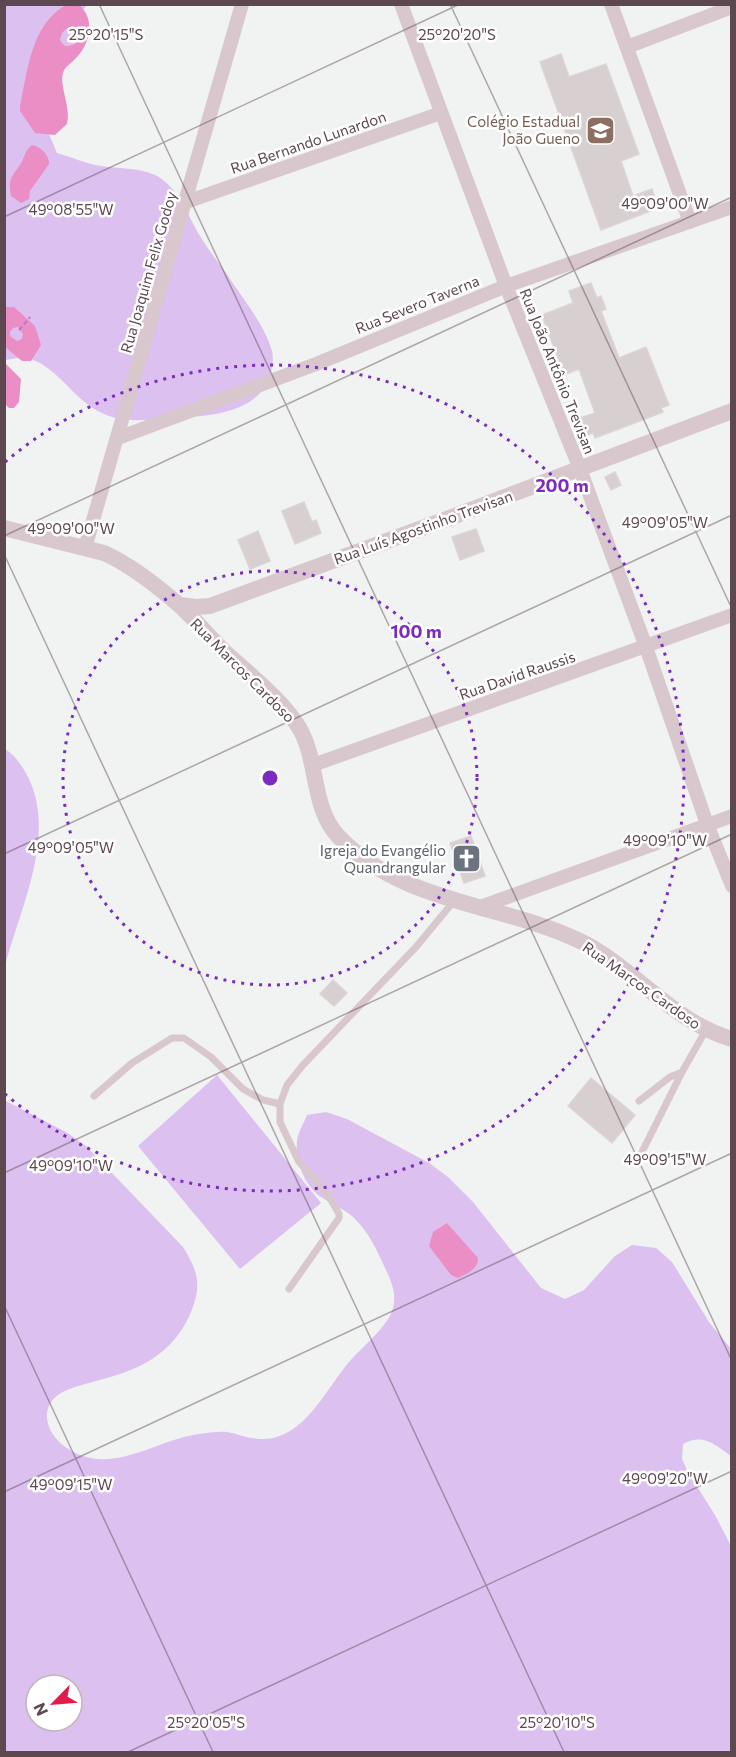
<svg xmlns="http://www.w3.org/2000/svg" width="736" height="1757" viewBox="0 0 736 1757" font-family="Commissioner,sans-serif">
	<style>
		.green { fill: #dcc0ef; fill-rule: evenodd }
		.water { fill: #eb8ec5; fill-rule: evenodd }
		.building { fill: #d8cfd1; stroke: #dcd4d5; stroke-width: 1.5 }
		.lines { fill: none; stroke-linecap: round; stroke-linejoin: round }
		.path { stroke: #b478cd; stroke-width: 2; stroke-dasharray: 4.5 3; stroke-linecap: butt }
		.service { stroke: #d8c7cc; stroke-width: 7 }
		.minor { stroke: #d8c7cc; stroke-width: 14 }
		.tertiary { stroke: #d8c7cc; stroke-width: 16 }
		.ticks { fill: none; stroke: #5e484f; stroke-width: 1.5; stroke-opacity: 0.45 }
		.ring { fill: none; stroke: #7b2cbf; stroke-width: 3; stroke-dasharray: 3 6 }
		.labels { text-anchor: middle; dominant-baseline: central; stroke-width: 5; stroke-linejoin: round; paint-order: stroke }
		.education-label { font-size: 15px; fill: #785e54; stroke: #fff; text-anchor: end }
		.street-label { font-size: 15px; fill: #5e484f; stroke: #fff }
		.worship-label { font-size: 15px; fill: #5b616d; stroke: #fff; text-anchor: end }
		.ticks-label { font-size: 15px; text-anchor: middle; fill: #5e484f; stroke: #fff; stroke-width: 5; stroke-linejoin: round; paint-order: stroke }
		.centre { fill: #7b2cbf; stroke: #fff; stroke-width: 3 }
		.ring-label { font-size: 18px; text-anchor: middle; font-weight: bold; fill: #7b2cbf; stroke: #fff; stroke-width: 5; stroke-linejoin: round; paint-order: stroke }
	</style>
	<rect width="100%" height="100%" fill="#f0f3f1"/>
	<path class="green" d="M 5,5 L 87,5 L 68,28 L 80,30 C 83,40 75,46 65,46 L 60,40 L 29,87 L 57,153 C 72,157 86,164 101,166 C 118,169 138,167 155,175 C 177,185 188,216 200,236 C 208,249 217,261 226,273 C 242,298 264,323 272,351 C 274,361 272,369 269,378 C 256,414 207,416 175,418 C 155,420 135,422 116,418 C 77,409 64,371 31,359 C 24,356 12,359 5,360 Z
		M 5,749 C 15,755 23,767 28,777 C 57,835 20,909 5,966 Z
		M 217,1075 L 321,1203 L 240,1269 L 138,1146 Z
		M 4,1100 L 66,1132 L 86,1146 L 183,1247 C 198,1271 202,1285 191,1312 C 177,1345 153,1363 120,1374 C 103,1380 84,1383 67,1390 C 35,1403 45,1436 70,1450 C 112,1476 158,1439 199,1434 C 208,1433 218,1431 227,1432 C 239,1434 251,1440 263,1439 C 304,1439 326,1389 349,1362 C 362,1347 388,1327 393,1308 C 397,1294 391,1280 385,1268 C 377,1250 368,1231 353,1217 C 343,1208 329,1203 318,1195 C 303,1182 295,1160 297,1141 C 298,1132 304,1123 307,1115 L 326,1112 L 347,1119 L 429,1163 L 448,1177 L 473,1202 L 541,1288 L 565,1299 L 584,1290 L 615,1256 L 632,1245 L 656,1248 L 672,1262 L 709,1322 L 731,1349 L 731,1456 C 714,1444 703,1433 683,1444 L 682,1459 L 689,1474 L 715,1515 L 731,1546 L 731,1752 L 5,1752 ZM 36,1685 L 72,1685 L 72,1721 L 36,1721 Z"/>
	<path class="water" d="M 66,5 L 79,5 C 96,19 90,45 75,59 C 71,64 65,66 63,73 C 59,86 71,106 67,124 L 55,135 L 35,133 L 20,111 L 20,106 C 28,69 31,25 66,5 ZM 66,29 L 80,30 C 83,40 75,46 65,46 L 60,40 L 62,33 Z
		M 32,145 C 40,146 50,156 49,164 L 30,191 L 29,199 L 21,203 L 11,196 C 8,180 11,177 20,165 C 25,158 24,151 32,145 Z
		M 5,307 L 14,307 L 35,326 L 41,345 L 31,361 L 22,361 L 5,347 ZM 18,327 L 23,334 L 22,339 L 17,341 L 10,336 L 10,332 L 13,328 Z
		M 4,362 L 21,379 L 19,402 L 14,408 L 9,408 L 5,404 Z
		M 447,1223 L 478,1258 C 479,1268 467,1274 458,1278 L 451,1275 L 429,1246 L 433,1232 Z"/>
	<path class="building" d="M 561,54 L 569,77 L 606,64 L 639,154 L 621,161 L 633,196 L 652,189 L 658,208 L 601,230 L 540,62 Z
		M 591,283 L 597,298 L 601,296 L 606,309 L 601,311 L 619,358 L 646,347 L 669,405 L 661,408 L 663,412 L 595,438 L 593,433 L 587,435 L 580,418 L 595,413 L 579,369 L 564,375 L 542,315 L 573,303 L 569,291 Z
		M 615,472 L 621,485 L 611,490 L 605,477 Z
		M 304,502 L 312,522 L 316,520 L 321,533 L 295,544 L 282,511 Z
		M 476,529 L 484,551 L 460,560 L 452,537 Z
		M 258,531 L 270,561 L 250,569 L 238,540 Z
		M 471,836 L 485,876 L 464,883 L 450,843 Z
		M 333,980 L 347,993 L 334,1006 L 320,994 Z
		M 591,1078 L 635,1115 L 612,1143 L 568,1106 Z"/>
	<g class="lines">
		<path class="path" d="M 19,330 L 30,317"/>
		<path class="service" d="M 94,1096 L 132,1063 L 172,1038 L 184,1038 L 211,1057 L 243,1089 L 263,1100 L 280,1104
			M 639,1101 L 670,1077 L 682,1072
			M 641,1154 L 682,1072 L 706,1030
			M 289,1289 L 339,1218 L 339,1214 L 327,1193 L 299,1162 L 280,1122 L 280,1104 L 287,1085 L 303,1065 L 416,947 L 454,901"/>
		<path class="minor" d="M 401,4 L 506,286 L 580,469 L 646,647 L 707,824 L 732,886
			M 611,4 L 690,222
			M 627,47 L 732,7
			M 186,202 L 441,113
			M 118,438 L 316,364 L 506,286 L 732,207
			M 85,548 L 242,4
			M 313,765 L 732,615
			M 480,907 L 732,816"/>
		<path class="tertiary" d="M 4,528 L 104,553 C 131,565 156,585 178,604 C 195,619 209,637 226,653 C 250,675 285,702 301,731 C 318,763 312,808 338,836 C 402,904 501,903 580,941 C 635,968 672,1022 732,1039
			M 180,605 L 196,607 L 210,606 L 444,520 L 732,411"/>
	</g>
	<path class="ticks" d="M 99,4 L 732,1361M 450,4 L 732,609M 4,217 L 460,4M 4,536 L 732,197M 4,554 L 564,1752M 4,854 L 732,515M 4,1173 L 732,834M 4,1305 L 213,1752M 4,1492 L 732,1153M 128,1752 L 732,1471"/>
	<g class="ring">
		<circle cx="270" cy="778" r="207"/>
		<path d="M5 462A413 413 0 1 1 5 1094"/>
	</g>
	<defs>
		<symbol id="school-square" viewBox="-11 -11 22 22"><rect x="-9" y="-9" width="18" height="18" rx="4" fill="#8d6e63" stroke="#fff"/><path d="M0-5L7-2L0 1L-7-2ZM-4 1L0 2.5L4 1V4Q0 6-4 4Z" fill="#fff"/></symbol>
		<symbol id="church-square" viewBox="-11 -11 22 22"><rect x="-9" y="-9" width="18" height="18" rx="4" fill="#6b7280" stroke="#fff"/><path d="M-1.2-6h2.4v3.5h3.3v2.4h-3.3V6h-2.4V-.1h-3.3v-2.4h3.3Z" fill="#fff"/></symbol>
	</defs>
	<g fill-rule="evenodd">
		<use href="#school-square" x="584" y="114" width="33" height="33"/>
		<use href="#church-square" x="450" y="842" width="33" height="33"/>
	</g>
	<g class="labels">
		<g class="education-label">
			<text x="580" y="121">Colégio Estadual<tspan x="580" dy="17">João Gueno</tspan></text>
		</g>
		<g class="street-label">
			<text transform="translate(308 142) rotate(-19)">Rua Bernando Lunardon</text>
			<text transform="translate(148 272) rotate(-74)">Rua Joaquim Felix Godoy</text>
			<text transform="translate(417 304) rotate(-22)">Rua Severo Taverna</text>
			<text transform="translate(558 371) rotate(68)">Rua João Antônio Trevisan</text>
			<text transform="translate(423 527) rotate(-20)">Rua Luís Agostinho Trevisan</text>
			<text transform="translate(243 670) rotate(45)">Rua Marcos Cardoso</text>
			<text transform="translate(517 675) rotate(-19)">Rua David Raussis</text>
			<text transform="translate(642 985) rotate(35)">Rua Marcos Cardoso</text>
		</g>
		<g class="worship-label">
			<text x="446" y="850">Igreja do Evangélio<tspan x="446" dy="17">Quandrangular</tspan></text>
		</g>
	</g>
	<g class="ticks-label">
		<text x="106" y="40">25°20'15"S</text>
		<text x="457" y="40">25°20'20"S</text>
		<text x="665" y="209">49°09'00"W</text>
		<text x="71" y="215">49°08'55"W</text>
		<text x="665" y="528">49°09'05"W</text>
		<text x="71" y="534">49°09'00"W</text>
		<text x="665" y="846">49°09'10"W</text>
		<text x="71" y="853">49°09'05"W</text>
		<text x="665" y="1165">49°09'15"W</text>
		<text x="71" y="1171">49°09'10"W</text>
		<text x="665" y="1484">49°09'20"W</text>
		<text x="71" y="1490">49°09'15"W</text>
		<text x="206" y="1728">25°20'05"S</text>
		<text x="557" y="1728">25°20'10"S</text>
	</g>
	<circle cx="270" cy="778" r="9" class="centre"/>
	<g class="ring-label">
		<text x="562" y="492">200 m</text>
		<text x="416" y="638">100 m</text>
	</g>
	<rect width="736" height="1757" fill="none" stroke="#5e484f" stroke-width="12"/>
	<g transform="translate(54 1703) rotate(245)"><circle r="28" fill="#ffffff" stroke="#bfb6b9" stroke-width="1.5"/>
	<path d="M0-4.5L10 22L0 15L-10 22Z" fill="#e11c4a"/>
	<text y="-9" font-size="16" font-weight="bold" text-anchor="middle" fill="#5e484f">N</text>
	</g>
</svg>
